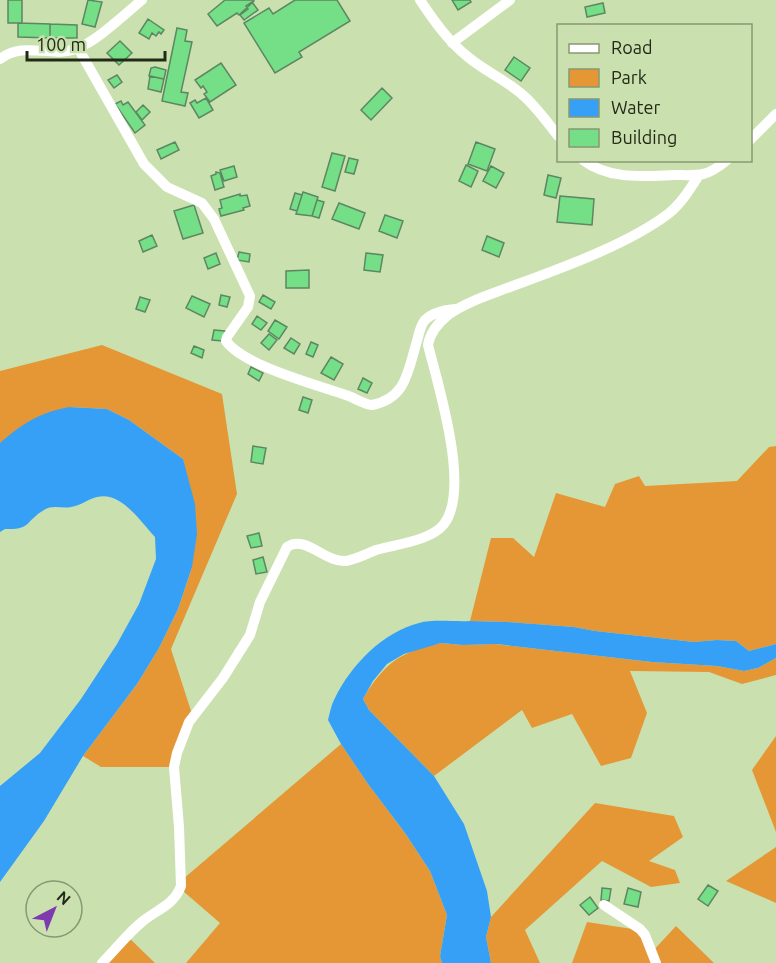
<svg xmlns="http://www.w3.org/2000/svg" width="776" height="963" viewBox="0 0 776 963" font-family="Ubuntu,sans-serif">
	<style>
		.green { fill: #e59736 }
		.water { fill: #35a0f6 }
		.building { fill: #74df86; stroke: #5d8762; stroke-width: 1.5 }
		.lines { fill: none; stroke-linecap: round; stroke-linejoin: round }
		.minor { stroke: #fff; stroke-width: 10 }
	</style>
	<rect width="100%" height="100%" fill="#cae1af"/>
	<path class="green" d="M 102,345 L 222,394 L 237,494 L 171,649 L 192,714 L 170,767 L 101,767 L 83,756 L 137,684 L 159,648 L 178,609 L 192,567 L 183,459 L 129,420 L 107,409 L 69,407 L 0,443 L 0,371 Z
		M 776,446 L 776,644 L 749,651 L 736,641 L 717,640 L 694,642 L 595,631 L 574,627 L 507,622 L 470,621 L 491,538 L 513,538 L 534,557 L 556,493 L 605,507 L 615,484 L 639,476 L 645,486 L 737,481 L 769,447 Z
		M 441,643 L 463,645 L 495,644 L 652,662 L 717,666 L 744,671 L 758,668 L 776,658 L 776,675 L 742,684 L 709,672 L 630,671 L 647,713 L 631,758 L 601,766 L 572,714 L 532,728 L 522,710 L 434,776 L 369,710 L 363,699 C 385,662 400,652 441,643 Z
		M 776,736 L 776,832 L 752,770 Z
		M 341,744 L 368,784 L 405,833 L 430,871 L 447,915 L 440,956 L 442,963 L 186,963 L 220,923 L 176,885 Z
		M 595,803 L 674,816 L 683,837 L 649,861 L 675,870 L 680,883 L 651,887 L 602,861 L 525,930 L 540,963 L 491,963 L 486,937 L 491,917 Z
		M 776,847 L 776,903 L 726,881 Z
		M 587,922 L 639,930 L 651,953 L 676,926 L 714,963 L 572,963 Z
		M 126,935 L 155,963 L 97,963 Z"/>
	<path class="water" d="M 69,407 L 107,409 L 129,420 L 183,459 L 195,504 L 197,534 L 192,567 L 178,609 L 159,648 L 137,684 L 83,756 L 44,821 L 0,882 L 0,786 L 40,753 L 81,699 L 117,644 L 139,604 L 156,559 L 155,537 C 140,521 121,491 97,497 C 88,499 80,506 71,507 C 62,509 53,504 44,510 C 25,521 32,530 5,529 L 0,532 L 0,443 C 23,423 39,413 69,407 Z
		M 470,621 L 507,622 L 574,627 L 595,631 L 694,642 L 717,640 L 736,641 L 749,651 L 776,644 L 776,658 L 758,668 L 744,671 L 717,666 L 652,662 L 496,644 L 463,645 L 441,643 L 404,654 L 387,664 L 373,681 L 363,699 L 369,710 L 434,776 L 464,824 L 487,891 L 491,917 L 486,937 L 491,963 L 442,963 L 440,956 L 447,915 L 430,871 L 405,833 L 368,784 L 341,744 L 328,720 C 330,713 331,705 335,698 C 351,665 383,632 419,623 C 433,619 455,622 470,621 Z"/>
	<path class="building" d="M 8,0 L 22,0 L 22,23 L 8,23 Z
		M 88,0 L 102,2 L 95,27 L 82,24 Z
		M 225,0 L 253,0 L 254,1 L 239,15 L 237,13 L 217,26 L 208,14 Z
		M 295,0 L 337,0 L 350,21 L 299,52 L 302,57 L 275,73 L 244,23 L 269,8 L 273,14 Z
		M 452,0 L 470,0 L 471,2 L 458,10 Z
		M 252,2 L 258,10 L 244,20 L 240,15 L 248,9 L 246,6 Z
		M 603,3 L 605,13 L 587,17 L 585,7 Z
		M 148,19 L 164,30 L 161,34 L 159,32 L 156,36 L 152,33 L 149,39 L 139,33 Z
		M 18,23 L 50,24 L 50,38 L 18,37 Z
		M 50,24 L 77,25 L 77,38 L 50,38 Z
		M 177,28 L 187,30 L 185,41 L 192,42 L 181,92 L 188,93 L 185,106 L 162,101 Z
		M 120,41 L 132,53 L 119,65 L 107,53 Z
		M 514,57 L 530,68 L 521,81 L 505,70 Z
		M 221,63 L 236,85 L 210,102 L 204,94 L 207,92 L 203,86 L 201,88 L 195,80 Z
		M 155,67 L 166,70 L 164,79 L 149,76 L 151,68 Z
		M 117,75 L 122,82 L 114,88 L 108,80 Z
		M 150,76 L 164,79 L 161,92 L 148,89 Z
		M 382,88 L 392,98 L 371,120 L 361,110 Z
		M 206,98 L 213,110 L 199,118 L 190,103 L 195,100 L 197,103 Z
		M 121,101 L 123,105 L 128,102 L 145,125 L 135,133 L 115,104 Z
		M 143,105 L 150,112 L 142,120 L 136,112 Z
		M 175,142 L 179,150 L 161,159 L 157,150 Z
		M 476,142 L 495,149 L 487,171 L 468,164 Z
		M 332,153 L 345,156 L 335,191 L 322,187 Z
		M 349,158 L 358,160 L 354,174 L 345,172 Z
		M 466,165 L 478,171 L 471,187 L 459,181 Z
		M 234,166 L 237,177 L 224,181 L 220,170 Z
		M 491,166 L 504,173 L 496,188 L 483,181 Z
		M 216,172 L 220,173 L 224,187 L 215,190 L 211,176 L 216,174 Z
		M 548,175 L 561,178 L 556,198 L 544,195 Z
		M 303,192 L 318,197 L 312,216 L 296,214 Z
		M 295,193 L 302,195 L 297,211 L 290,209 Z
		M 240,194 L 240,196 L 247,195 L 250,206 L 243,208 L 244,210 L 221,216 L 219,209 L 222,208 L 220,200 Z
		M 560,196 L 594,199 L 592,225 L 557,222 Z
		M 317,200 L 324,202 L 319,218 L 312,216 Z
		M 339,203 L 365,213 L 359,229 L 332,219 Z
		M 194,205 L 203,233 L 183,239 L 174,211 Z
		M 385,215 L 403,221 L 397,238 L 379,231 Z
		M 152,235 L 157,246 L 143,252 L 139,241 Z
		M 487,236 L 504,243 L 499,257 L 482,250 Z
		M 239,252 L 250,254 L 249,262 L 237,260 Z
		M 216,253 L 220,264 L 208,269 L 204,258 Z
		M 366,253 L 383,255 L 380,272 L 364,270 Z
		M 309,270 L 309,288 L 286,288 L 286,271 Z
		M 221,295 L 230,297 L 227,307 L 219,305 Z
		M 263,295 L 275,302 L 271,309 L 259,302 Z
		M 192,296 L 210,304 L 204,317 L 186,308 Z
		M 140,297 L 150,300 L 145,312 L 136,309 Z
		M 257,316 L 267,323 L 261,330 L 252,324 Z
		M 275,320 L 287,327 L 279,339 L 268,331 Z
		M 214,330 L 225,331 L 223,341 L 212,340 Z
		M 269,334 L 277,340 L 269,350 L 261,343 Z
		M 291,338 L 300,344 L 294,354 L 284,348 Z
		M 311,342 L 318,345 L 313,357 L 306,354 Z
		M 194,346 L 204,350 L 202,358 L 191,353 Z
		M 331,357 L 343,364 L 334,380 L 321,373 Z
		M 251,367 L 263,373 L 259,381 L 248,374 Z
		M 363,378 L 372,383 L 367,393 L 358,389 Z
		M 303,397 L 312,400 L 308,413 L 299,410 Z
		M 253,446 L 266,448 L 263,464 L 251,462 Z
		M 259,533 L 262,546 L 251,548 L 247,536 Z
		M 263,557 L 267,572 L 256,574 L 253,560 Z
		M 708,885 L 718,891 L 708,906 L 698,899 Z
		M 602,888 L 611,889 L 609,901 L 601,900 Z
		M 628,888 L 641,892 L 638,907 L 624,904 Z
		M 590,897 L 598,908 L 589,915 L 580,905 Z"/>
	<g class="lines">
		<path class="minor" d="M 420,0 C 434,21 448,41 468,57 C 486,72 508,81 525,97 C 537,108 548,123 558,136
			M 452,43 L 510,0
			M 78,48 L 144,164 L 167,187 L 202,203 L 214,219 L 250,296 L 248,307 L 227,337 L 226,341 C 244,366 317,385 346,395 C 355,398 363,404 372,405 C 407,398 408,370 417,341 C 419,334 420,326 425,320 C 433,312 444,310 455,309
			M 0,59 C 25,40 51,59 78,48 C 98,40 125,14 142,0
			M 750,140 L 776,114
			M 583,160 C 609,180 644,176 674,175 C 683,175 694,176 703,174 C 712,172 720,166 727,160
			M 604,905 L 640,929 L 645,935 L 656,963
			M 102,963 C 116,949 128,933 143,921 C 158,909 174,905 181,886 L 179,827 L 174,767 L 177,753 L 189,722 L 223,678 L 250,635 L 260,602 L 287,547 C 305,534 325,563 346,561 C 357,559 366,554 376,550 C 396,544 431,541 444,524 C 471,489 438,385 428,345 C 430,332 438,323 448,315 C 466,302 489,295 510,287 C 559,269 627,245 668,214 C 681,204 690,189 699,175"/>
	</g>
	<rect x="557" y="24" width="195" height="138" fill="#cae1af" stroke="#879872" stroke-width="1.5"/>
	<rect x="569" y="44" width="30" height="9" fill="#ffffff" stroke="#879872" stroke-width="1.5"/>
	<text x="611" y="54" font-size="18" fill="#222a17">Road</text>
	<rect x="569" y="69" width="30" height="18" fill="#e59736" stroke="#879872" stroke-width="1.5"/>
	<text x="611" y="84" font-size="18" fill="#222a17">Park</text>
	<rect x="569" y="99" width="30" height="18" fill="#35a0f6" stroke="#879872" stroke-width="1.5"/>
	<text x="611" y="114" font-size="18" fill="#222a17">Water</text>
	<rect x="569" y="129" width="30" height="18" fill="#74df86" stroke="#879872" stroke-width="1.5"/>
	<text x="611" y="144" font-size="18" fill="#222a17">Building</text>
	<g transform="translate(54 909) rotate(42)"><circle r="28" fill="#cae1af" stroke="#879872" stroke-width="1.5"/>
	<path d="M0-4.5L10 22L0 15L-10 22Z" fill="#7e3baf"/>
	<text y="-9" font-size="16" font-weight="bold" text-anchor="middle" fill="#222a17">N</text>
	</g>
	<path d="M27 51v9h138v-9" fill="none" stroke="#222a17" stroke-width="3"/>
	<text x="36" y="51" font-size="18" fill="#222a17" stroke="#cae1af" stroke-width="4.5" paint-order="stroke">100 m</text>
</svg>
